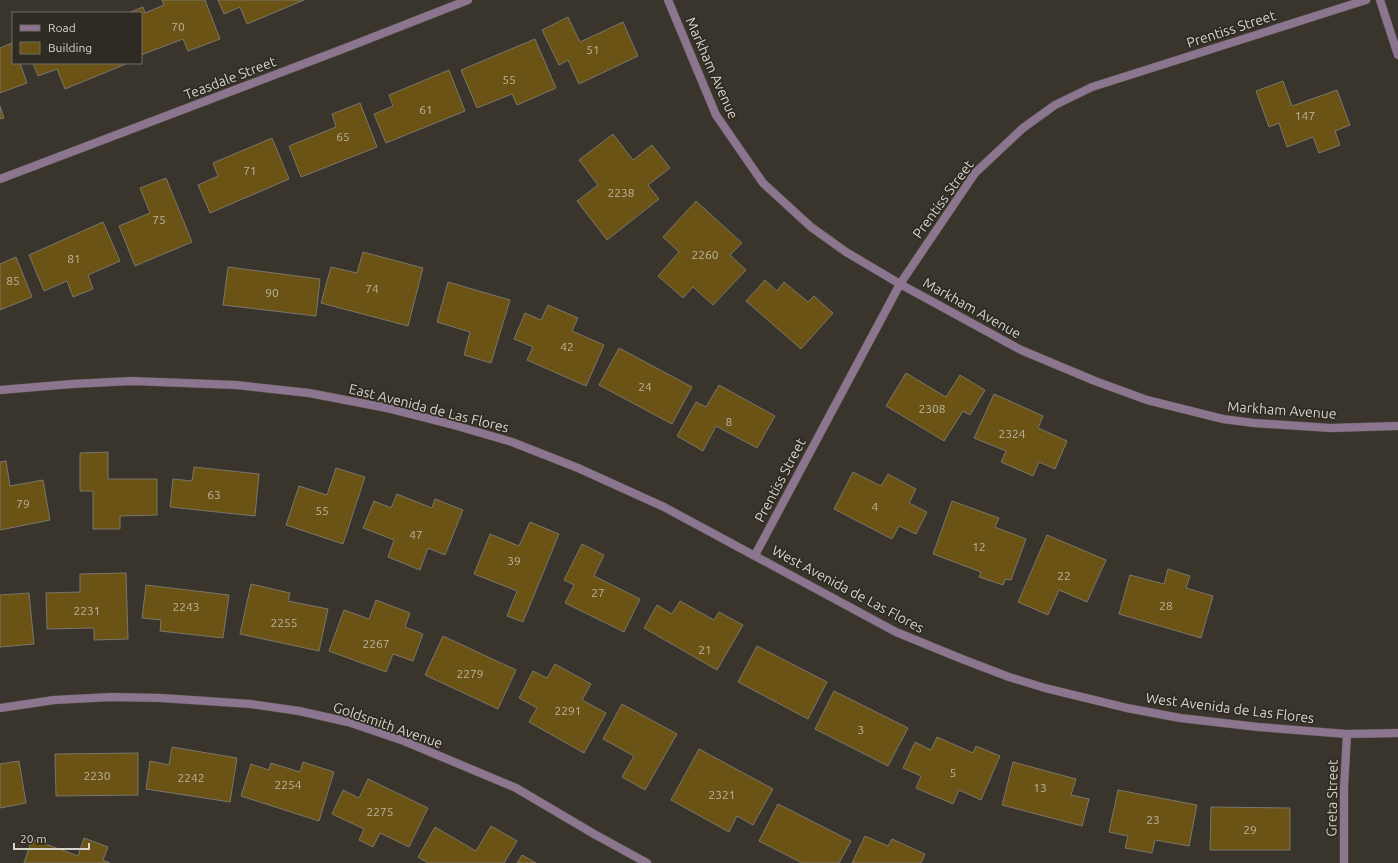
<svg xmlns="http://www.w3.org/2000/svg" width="1398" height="863" viewBox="0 0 1398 863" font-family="Ubuntu,sans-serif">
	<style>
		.building { fill: #6a5315; stroke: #7a766b }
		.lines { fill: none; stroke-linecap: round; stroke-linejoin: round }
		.minor-casing { stroke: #555249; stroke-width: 9 }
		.tertiary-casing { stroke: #555249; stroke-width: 9 }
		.minor { stroke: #8c758e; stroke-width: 8 }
		.tertiary { stroke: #8c758e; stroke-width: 8 }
		.labels { text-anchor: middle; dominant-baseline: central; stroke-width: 3.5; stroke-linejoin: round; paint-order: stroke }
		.number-label { font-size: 12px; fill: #bcb4a0 }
		.street-label { font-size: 14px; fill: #d7d4ce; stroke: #2f2b22 }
	</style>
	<rect width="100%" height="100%" fill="#39352c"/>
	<path class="building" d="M 162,0 L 205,0 L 220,39 L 188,51 L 183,39 L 141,55 L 141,13 L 128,13 L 143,7 L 145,13 L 164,5 Z
		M 218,0 L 304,0 L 247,24 L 240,7 L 224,14 Z
		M 568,17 L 580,42 L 623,22 L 638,56 L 579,84 L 568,60 L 559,65 L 542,30 Z
		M 535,39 L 556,88 L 517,105 L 512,94 L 477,108 L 461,70 Z
		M 12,43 L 13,63 L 20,63 L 27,83 L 0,93 L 0,48 Z
		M 33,63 L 126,63 L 126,64 L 65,89 L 57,69 L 38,76 Z
		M 449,70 L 465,111 L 386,143 L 374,114 L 393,106 L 389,95 Z
		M 1283,81 L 1292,106 L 1337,90 L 1350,125 L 1335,131 L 1340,145 L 1319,153 L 1313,137 L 1287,147 L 1279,123 L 1269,127 L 1256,91 Z
		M 360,103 L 377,147 L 301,177 L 289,146 L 336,127 L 332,114 Z
		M 0,106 L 4,118 L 0,119 Z
		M 613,134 L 633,160 L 652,145 L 670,168 L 648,185 L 659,199 L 607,240 L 577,201 L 598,185 L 579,160 Z
		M 272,138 L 289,179 L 210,213 L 198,185 L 218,176 L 213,163 Z
		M 166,178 L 192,242 L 135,266 L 119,226 L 150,213 L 140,188 Z
		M 696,201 L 742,243 L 730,255 L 746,270 L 713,305 L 693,287 L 683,298 L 658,276 L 679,252 L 663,237 Z
		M 103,222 L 120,261 L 88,275 L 93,289 L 73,297 L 67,281 L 44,291 L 29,255 Z
		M 363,252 L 423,268 L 408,326 L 321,303 L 331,267 L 357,273 Z
		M 16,257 L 32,297 L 0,310 L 0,264 Z
		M 228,267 L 320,279 L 316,316 L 223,305 Z
		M 765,280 L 777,291 L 784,282 L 808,302 L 814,296 L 833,313 L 801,349 L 746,301 Z
		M 448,282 L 510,300 L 491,363 L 464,355 L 470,332 L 437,322 Z
		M 548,305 L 578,318 L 572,331 L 604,345 L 586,386 L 527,360 L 533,347 L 514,339 L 525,313 L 541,320 Z
		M 619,348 L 692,387 L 672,424 L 599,385 Z
		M 906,373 L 946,397 L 960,375 L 985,390 L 970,415 L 963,411 L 944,441 L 886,406 Z
		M 719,385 L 775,416 L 757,448 L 716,426 L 703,451 L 677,436 L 696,402 L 706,407 Z
		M 994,394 L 1043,416 L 1038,428 L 1067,441 L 1055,469 L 1039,462 L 1033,476 L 1001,462 L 1006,451 L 974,438 Z
		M 108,452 L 108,479 L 157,479 L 157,515 L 120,516 L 120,529 L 93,529 L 93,491 L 80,491 L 80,453 Z
		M 6,461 L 10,486 L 43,480 L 50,520 L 0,530 L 0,462 Z
		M 194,467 L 259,474 L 255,516 L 170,507 L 173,479 L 192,481 Z
		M 336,468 L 365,477 L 343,544 L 286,525 L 299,486 L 327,495 Z
		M 853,472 L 881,486 L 888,474 L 916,489 L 909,503 L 927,512 L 916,534 L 899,526 L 892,539 L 834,509 Z
		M 397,494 L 432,508 L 435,499 L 463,510 L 445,555 L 428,548 L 420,570 L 388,557 L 394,540 L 363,528 L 374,501 L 391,508 Z
		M 952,501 L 999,518 L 995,527 L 1026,539 L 1011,580 L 1005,579 L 1003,585 L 979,577 L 981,572 L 933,554 Z
		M 530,522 L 559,534 L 523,622 L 507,616 L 517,591 L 474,574 L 490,534 L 519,546 Z
		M 1047,535 L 1106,560 L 1087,602 L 1059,590 L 1048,615 L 1018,602 Z
		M 582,544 L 604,555 L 594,576 L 640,599 L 624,632 L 565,603 L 574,585 L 564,580 Z
		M 1168,569 L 1190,576 L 1186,588 L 1213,596 L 1201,638 L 1119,614 L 1130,575 L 1164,584 Z
		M 126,573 L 128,639 L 94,640 L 94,628 L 47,629 L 46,593 L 80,592 L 80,574 Z
		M 251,584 L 290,593 L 288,601 L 328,609 L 319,651 L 240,634 Z
		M 146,585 L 229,595 L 223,638 L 160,631 L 161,620 L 142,618 Z
		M 29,593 L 34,644 L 0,647 L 0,595 Z
		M 376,600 L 410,613 L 405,627 L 423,634 L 413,661 L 393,654 L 386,672 L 329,651 L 344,610 L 369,619 Z
		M 680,601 L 714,620 L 719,612 L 743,625 L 717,670 L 644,628 L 657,605 L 672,614 Z
		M 443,636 L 516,670 L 498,709 L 425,675 Z
		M 757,646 L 827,682 L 808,719 L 738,682 Z
		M 555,664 L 591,684 L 582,700 L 606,713 L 584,753 L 529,722 L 537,708 L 519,698 L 533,671 L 547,678 Z
		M 834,691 L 908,728 L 888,766 L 815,729 Z
		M 622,704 L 677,734 L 645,790 L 622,777 L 634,756 L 603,739 Z
		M 937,737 L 973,753 L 976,746 L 1000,756 L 981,800 L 959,790 L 953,804 L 916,788 L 921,776 L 903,768 L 915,742 L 931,750 Z
		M 172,747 L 237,758 L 230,802 L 146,789 L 150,761 L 169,765 Z
		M 699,749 L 773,789 L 753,825 L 737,816 L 729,832 L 671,800 Z
		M 138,753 L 138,795 L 56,796 L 55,754 Z
		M 19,761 L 26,803 L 0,808 L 0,764 Z
		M 303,762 L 334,772 L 319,821 L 241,796 L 251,764 L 269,770 L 271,763 L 300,772 Z
		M 1013,762 L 1076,779 L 1071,795 L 1089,799 L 1082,826 L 1002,805 Z
		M 368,779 L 428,808 L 409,847 L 380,833 L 373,847 L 359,840 L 364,829 L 332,814 L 343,790 L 359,798 Z
		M 1118,790 L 1197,805 L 1189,846 L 1155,840 L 1152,853 L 1125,848 L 1128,836 L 1109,832 Z
		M 778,804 L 851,841 L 839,863 L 802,863 L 759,841 Z
		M 1211,807 L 1290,808 L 1290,850 L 1210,850 Z
		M 491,826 L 517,841 L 504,863 L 428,863 L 418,857 L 435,827 L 476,851 Z
		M 865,836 L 888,846 L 892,839 L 925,854 L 921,863 L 852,863 Z
		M 84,838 L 108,847 L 103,860 L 110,863 L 24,863 L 32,839 L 78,856 Z
		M 522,855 L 536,863 L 517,863 Z"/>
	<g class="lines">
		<defs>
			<path id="minor" d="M 668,0 L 716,115 L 763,183 L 811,227 L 846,252 L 900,284 L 1021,350 L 1095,381 L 1147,400 L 1223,419 L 1254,423 L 1330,428 L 1398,426
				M 1380,0 L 1398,55
				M 0,179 L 348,47 L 468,0
				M 755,555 L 900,284 L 975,173 L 1023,128 L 1055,105 L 1092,87 L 1366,0
				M 0,708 L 54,700 L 111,697 L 161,698 L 251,704 L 299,711 L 348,722 L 404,741 L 516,788 L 594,834 L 647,863
				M 1344,863 L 1344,787 L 1347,734"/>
			<path id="tertiary" d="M 0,390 L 72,384 L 132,381 L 236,385 L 309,393 L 387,408 L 450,424 L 512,442 L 578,468 L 664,507 L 896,632 L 962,659 L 1009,677 L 1045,688 L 1127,708 L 1180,718 L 1258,727 L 1347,734 L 1398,733"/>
		</defs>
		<use href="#minor" class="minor-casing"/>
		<use href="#tertiary" class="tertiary-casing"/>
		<use href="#minor" class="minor"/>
		<use href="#tertiary" class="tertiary"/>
	</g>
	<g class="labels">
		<g class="number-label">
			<text x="178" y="26">70</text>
			<text x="593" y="49">51</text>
			<text x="509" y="79">55</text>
			<text x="426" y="109">61</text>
			<text x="1305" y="115">147</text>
			<text x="343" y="136">65</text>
			<text x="250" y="170">71</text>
			<text x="621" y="192">2238</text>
			<text x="159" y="219">75</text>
			<text x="705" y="254">2260</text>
			<text x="74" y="258">81</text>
			<text x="13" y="280">85</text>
			<text x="372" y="288">74</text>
			<text x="272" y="292">90</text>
			<text x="567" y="346">42</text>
			<text x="645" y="386">24</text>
			<text x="932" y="408">2308</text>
			<text x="729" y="421">8</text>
			<text x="1012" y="433">2324</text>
			<text x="214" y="494">63</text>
			<text x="23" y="503">79</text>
			<text x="875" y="506">4</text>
			<text x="322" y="510">55</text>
			<text x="416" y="534">47</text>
			<text x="979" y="546">12</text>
			<text x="514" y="560">39</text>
			<text x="1064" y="575">22</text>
			<text x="598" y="592">27</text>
			<text x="1166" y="605">28</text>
			<text x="186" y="606">2243</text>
			<text x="87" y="610">2231</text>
			<text x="284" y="622">2255</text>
			<text x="376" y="643">2267</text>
			<text x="705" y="649">21</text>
			<text x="470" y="673">2279</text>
			<text x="568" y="710">2291</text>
			<text x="861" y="729">3</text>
			<text x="953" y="772">5</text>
			<text x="97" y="775">2230</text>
			<text x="191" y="777">2242</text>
			<text x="288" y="784">2254</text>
			<text x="1040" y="787">13</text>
			<text x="722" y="794">2321</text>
			<text x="380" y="811">2275</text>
			<text x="1153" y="819">23</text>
			<text x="1250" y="829">29</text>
		</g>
		<g class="street-label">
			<text transform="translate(1231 29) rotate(-18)">Prentiss Street</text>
			<text transform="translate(712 68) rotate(66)">Markham Avenue</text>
			<text transform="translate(230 78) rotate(-21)">Teasdale Street</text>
			<text transform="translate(943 199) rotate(-54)">Prentiss Street</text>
			<text transform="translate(972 308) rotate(29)">Markham Avenue</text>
			<text transform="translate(429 408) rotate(14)">East Avenida de Las Flores</text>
			<text transform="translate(1282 410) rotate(4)">Markham Avenue</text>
			<text transform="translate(780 480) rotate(-62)">Prentiss Street</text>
			<text transform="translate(848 589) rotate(28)">West Avenida de Las Flores</text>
			<text transform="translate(1230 708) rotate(7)">West Avenida de Las Flores</text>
			<text transform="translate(388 725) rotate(19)">Goldsmith Avenue</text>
			<text transform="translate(1332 798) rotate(-89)">Greta Street</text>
		</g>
	</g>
	<rect x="12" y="12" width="130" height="52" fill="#2f2b22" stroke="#726f67"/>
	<rect x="20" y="25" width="20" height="6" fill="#8c758e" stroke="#726f67"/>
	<text x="48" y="32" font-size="12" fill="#d7d4ce">Road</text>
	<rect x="20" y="42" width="20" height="12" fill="#6a5315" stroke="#726f67"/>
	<text x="48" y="52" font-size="12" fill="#d7d4ce">Building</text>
	<path d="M14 843v6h75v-6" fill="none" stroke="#d7d4ce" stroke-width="2"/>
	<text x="20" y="843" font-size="12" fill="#d7d4ce" stroke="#2f2b22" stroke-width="3" paint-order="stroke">20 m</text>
</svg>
